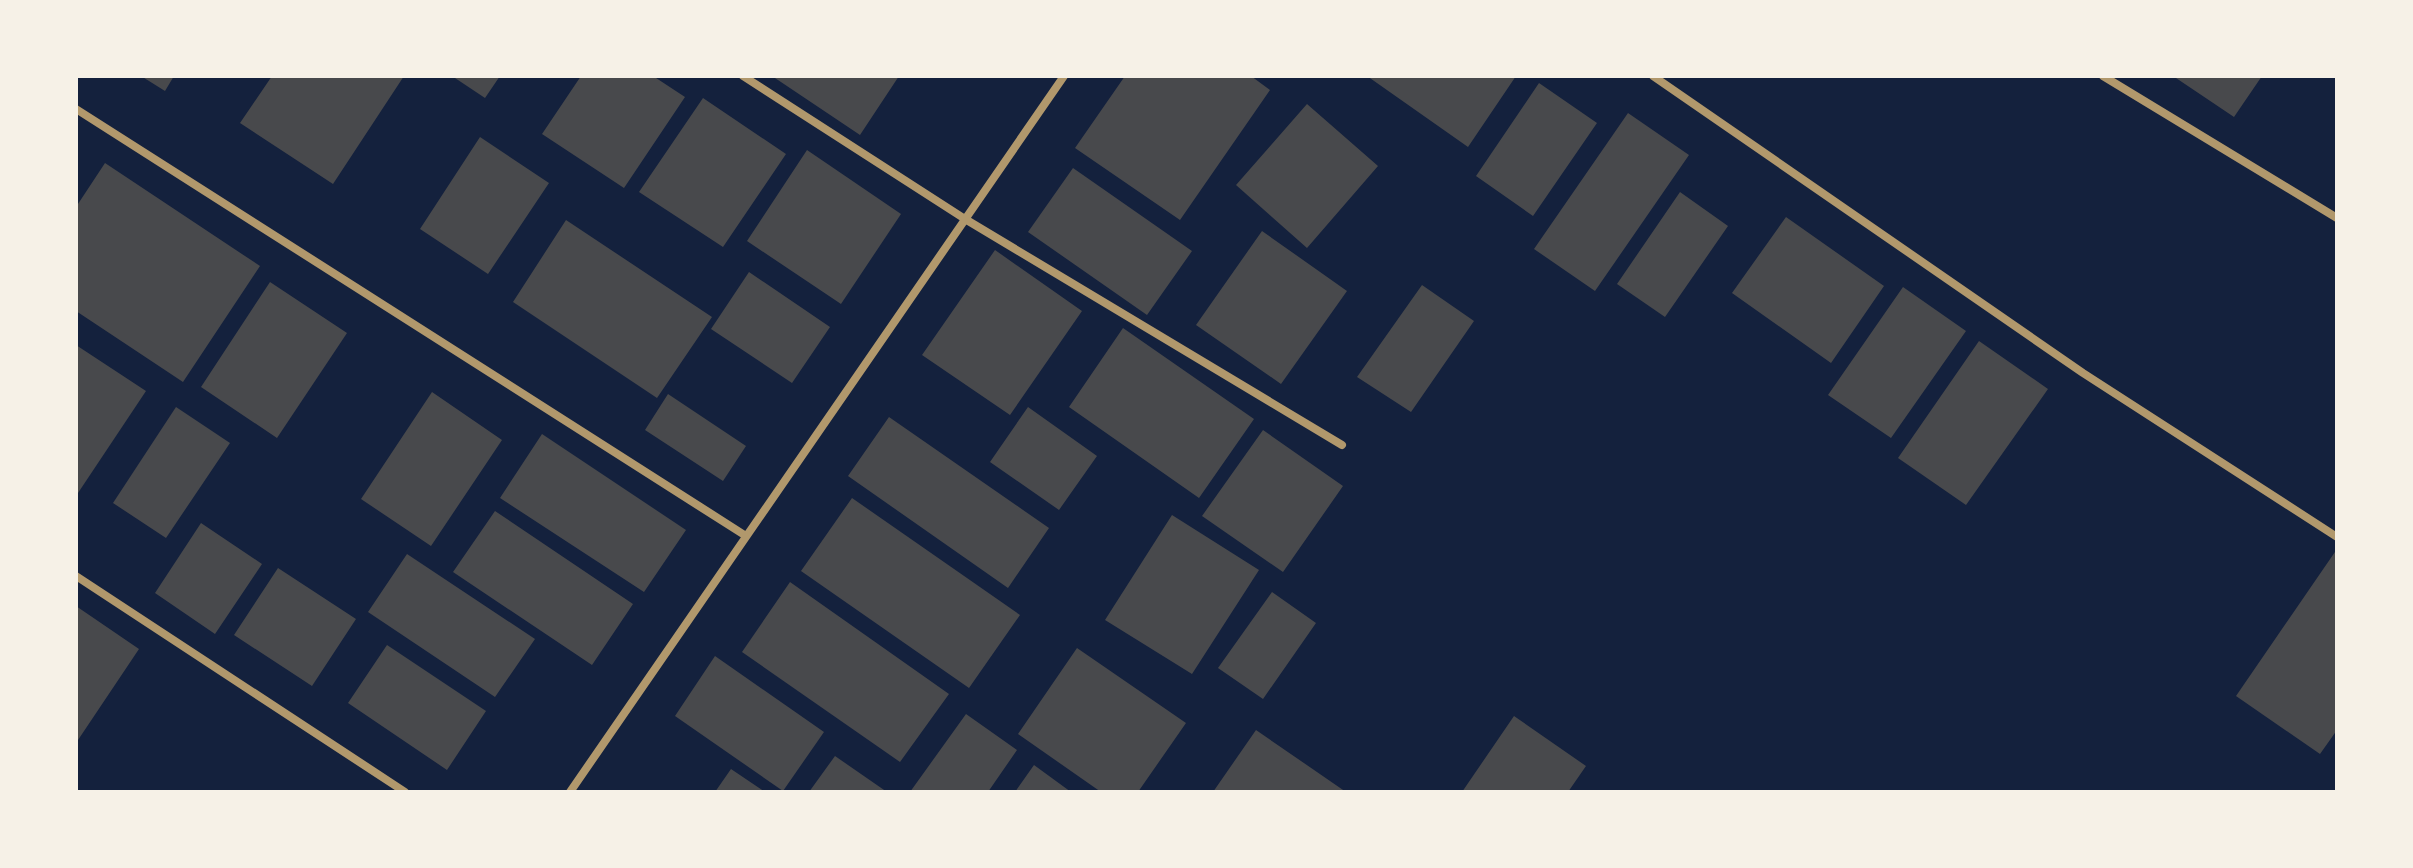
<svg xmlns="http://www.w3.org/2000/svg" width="2413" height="868" viewBox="0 0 2413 868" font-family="Inter,sans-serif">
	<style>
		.building { fill: #48494c }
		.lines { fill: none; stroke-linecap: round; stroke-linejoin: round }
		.minor { stroke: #b1986c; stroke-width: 8 }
	</style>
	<rect width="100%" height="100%" fill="#14213d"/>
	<path class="building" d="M 141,76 L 174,76 L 165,91 Z
		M 272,76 L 404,76 L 333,184 L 240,123 Z
		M 452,76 L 500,76 L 485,98 Z
		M 581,76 L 653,76 L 685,97 L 624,188 L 542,134 Z
		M 772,76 L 899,76 L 860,135 Z
		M 1125,76 L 1251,76 L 1270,90 L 1180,220 L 1075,148 Z
		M 1367,76 L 1516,76 L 1468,147 Z
		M 2173,76 L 2262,76 L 2234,117 Z
		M 1539,83 L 1597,123 L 1533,216 L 1476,176 Z
		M 703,98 L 786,154 L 723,247 L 639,192 Z
		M 1307,104 L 1378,166 L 1307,248 L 1236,185 Z
		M 1628,113 L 1689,155 L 1595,291 L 1534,249 Z
		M 480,137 L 549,183 L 488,274 L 420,229 Z
		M 807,150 L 901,214 L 841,304 L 747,241 Z
		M 105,163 L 260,266 L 183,382 L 76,311 L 76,207 Z
		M 1073,168 L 1192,251 L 1147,315 L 1028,232 Z
		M 1680,192 L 1728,226 L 1665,317 L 1617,284 Z
		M 1786,217 L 1884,286 L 1831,363 L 1732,293 Z
		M 566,220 L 712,317 L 657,398 L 513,302 Z
		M 1262,231 L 1347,291 L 1281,384 L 1196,325 Z
		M 995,250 L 1082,311 L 1010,415 L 922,355 Z
		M 749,272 L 830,327 L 792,383 L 711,329 Z
		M 270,282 L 347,333 L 277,438 L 201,387 Z
		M 1422,285 L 1474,321 L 1411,412 L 1357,377 Z
		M 1903,287 L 1966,331 L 1891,438 L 1828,395 Z
		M 1123,328 L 1254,419 L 1199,498 L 1069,407 Z
		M 1979,341 L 2048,389 L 1966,505 L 1898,458 Z
		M 76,345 L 146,391 L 76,496 Z
		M 432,392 L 502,440 L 431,546 L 361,499 Z
		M 668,394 L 746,446 L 723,481 L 645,430 Z
		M 176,407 L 230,443 L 166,538 L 113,503 Z
		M 1028,407 L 1097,456 L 1059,510 L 990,462 Z
		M 889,417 L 1049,528 L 1008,588 L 848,476 Z
		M 1263,430 L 1343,486 L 1283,572 L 1202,516 Z
		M 542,434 L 686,530 L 644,592 L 500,498 Z
		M 852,498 L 1020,615 L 969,688 L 801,571 Z
		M 495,511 L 633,604 L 592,665 L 453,572 Z
		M 1172,515 L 1259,570 L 1192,674 L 1105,620 Z
		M 201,523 L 262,564 L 215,634 L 155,593 Z
		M 2337,549 L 2337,730 L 2320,754 L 2236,696 Z
		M 407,554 L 535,639 L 495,697 L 368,612 Z
		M 278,568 L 356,619 L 312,686 L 234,635 Z
		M 790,582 L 949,694 L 900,762 L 742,652 Z
		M 1272,592 L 1316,623 L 1263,699 L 1218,668 Z
		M 76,606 L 139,649 L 76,743 Z
		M 387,645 L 486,711 L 447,770 L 348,703 Z
		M 1077,648 L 1186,723 L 1138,792 L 1101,792 L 1018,734 Z
		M 715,656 L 824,732 L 783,791 L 675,716 Z
		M 966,714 L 1017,750 L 988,792 L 910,792 Z
		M 1514,716 L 1586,766 L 1568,792 L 1462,792 Z
		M 1256,730 L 1346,792 L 1213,792 Z
		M 835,756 L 887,792 L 809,792 Z
		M 1034,765 L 1071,792 L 1015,792 Z
		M 731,769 L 765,792 L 715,792 Z"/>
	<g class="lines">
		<path class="minor" d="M 743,76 L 965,219 L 1342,445
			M 1653,76 L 2083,373 L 2337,537
			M 2103,76 L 2337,218
			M 76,109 L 746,536
			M 76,576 L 405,792
			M 570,792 L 1064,76"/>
	</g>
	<rect width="2413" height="868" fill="none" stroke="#f6f1e7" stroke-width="156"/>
</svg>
